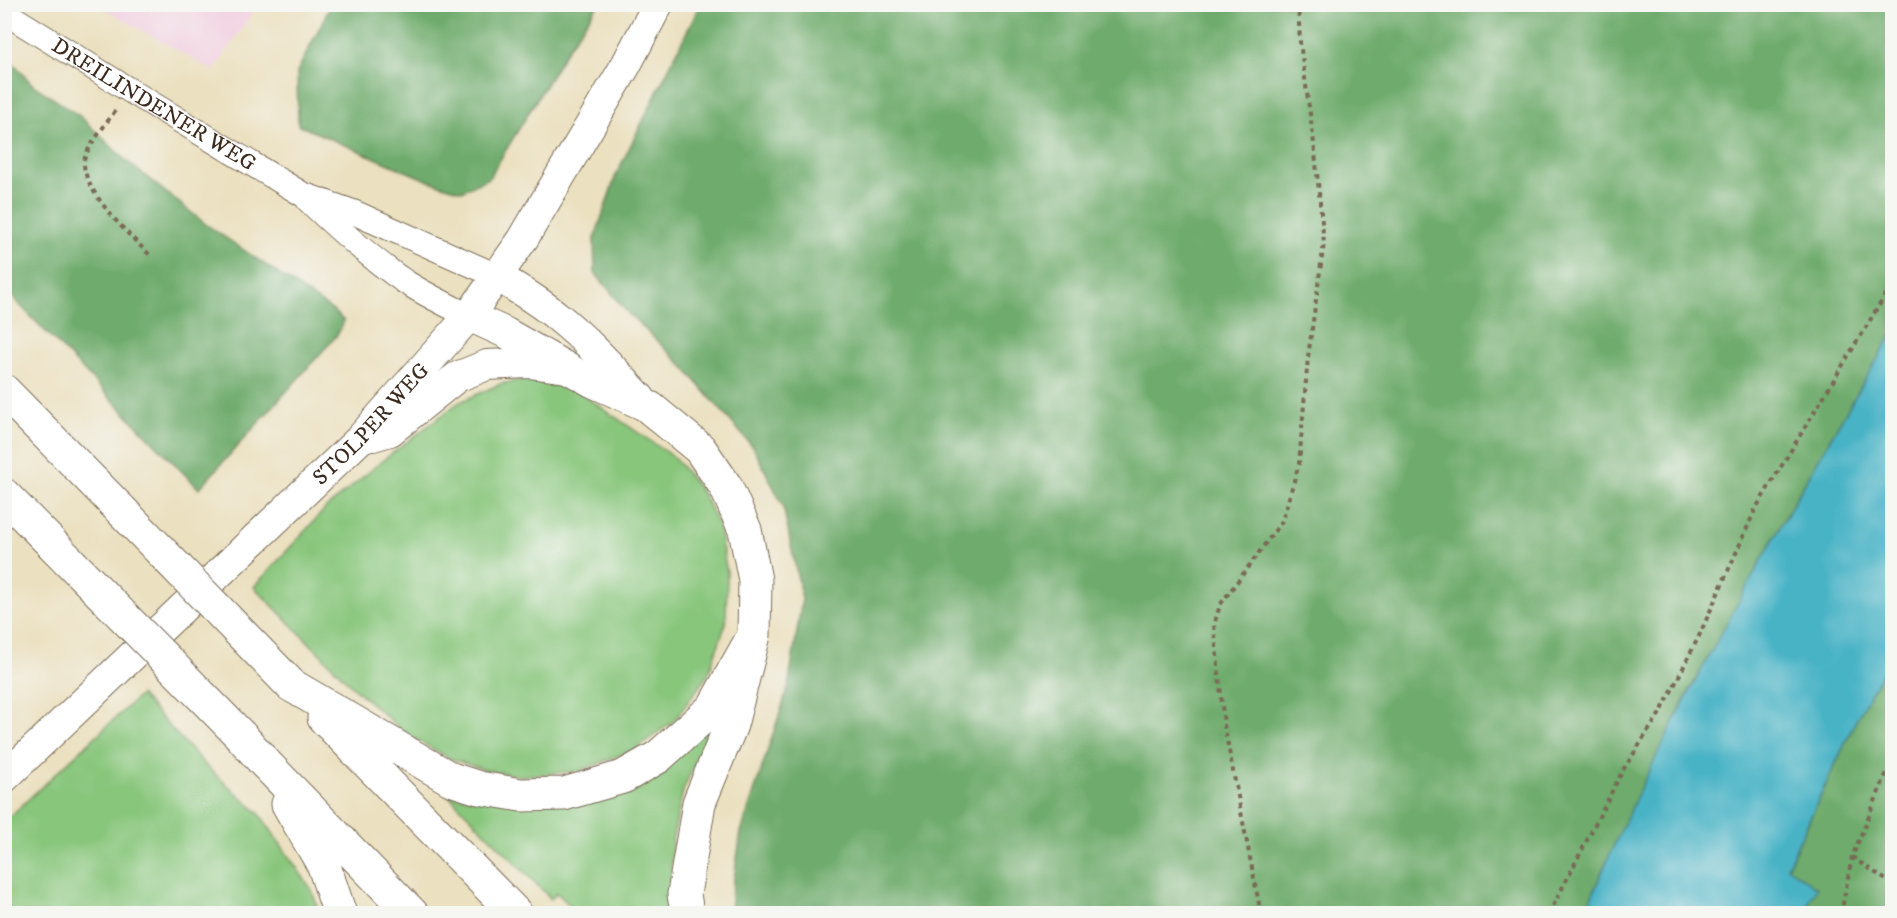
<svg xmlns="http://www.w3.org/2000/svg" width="1897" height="918" viewBox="0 0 1897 918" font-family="'IM FELL DW Pica',serif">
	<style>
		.built { fill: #f2cfe1 }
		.green { fill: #88c67c; stroke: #62784d; stroke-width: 1.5 }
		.forest { fill: #6eab6c; stroke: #546a45; stroke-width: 1.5 }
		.water { fill: #49b3c6; stroke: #426e72; stroke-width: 1.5 }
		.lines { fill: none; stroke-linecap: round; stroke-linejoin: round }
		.minor-casing { stroke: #796a56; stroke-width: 26 }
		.tertiary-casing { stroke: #796a56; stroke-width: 32 }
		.motorway-casing { stroke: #796a56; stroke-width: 35 }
		.path { stroke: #796a56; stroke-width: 4; stroke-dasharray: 4.5 4.5; stroke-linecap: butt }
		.minor { stroke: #fff; stroke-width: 24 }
		.tertiary { stroke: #fff; stroke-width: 30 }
		.motorway { stroke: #fff; stroke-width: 33 }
		.motorway-bridge-casing { stroke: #796a56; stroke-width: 35; stroke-linecap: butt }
		.motorway-bridge { stroke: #fff; stroke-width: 33 }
		.labels { text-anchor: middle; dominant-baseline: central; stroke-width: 4.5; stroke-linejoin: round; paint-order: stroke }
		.street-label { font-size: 22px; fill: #3b2a1e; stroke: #f6f6f2 }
	</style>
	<rect width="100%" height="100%" fill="#f6f6f2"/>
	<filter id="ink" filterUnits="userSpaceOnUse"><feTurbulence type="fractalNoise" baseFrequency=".0167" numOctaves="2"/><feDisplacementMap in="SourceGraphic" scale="12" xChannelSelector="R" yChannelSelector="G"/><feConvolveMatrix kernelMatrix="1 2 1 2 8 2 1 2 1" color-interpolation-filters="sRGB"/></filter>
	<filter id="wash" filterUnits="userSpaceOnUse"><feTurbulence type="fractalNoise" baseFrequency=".008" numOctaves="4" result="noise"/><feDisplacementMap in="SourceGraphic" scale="24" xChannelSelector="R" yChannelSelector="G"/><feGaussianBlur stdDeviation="1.35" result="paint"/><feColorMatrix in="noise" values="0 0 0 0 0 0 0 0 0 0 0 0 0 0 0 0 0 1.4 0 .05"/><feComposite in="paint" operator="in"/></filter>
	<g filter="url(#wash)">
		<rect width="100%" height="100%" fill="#ebe0bf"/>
		<path class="built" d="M 98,5 L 257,5 L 214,71 Z"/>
		<path class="green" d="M 525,374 L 546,376 L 570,386 L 675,458 L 703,494 L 718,525 L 727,572 L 726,623 L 708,675 L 674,721 L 635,749 L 580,771 L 521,776 L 486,770 L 451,759 L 406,734 L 358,692 L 254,587 L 326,508 L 382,461 L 458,403 L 500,384 L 520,380 Z
			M 140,695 L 207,767 L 259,813 L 312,890 L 319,913 L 5,913 L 5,821 Z
			M 715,715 L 683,791 L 672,841 L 670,913 L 578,913 L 557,893 L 551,899 L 449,796 L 545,803 Z"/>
		<path class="forest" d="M 331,5 L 331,4 L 598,5 L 568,48 L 489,178 L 462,191 L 429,181 L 298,125 L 297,72 Z
			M 700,5 L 1892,5 L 1892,335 L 1792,505 L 1684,701 L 1602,871 L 1585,913 L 732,913 L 731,898 L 741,832 L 788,688 L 802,599 L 783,506 L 753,447 L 681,364 L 627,312 L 595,273 L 594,240 L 616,175 Z
			M 5,58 L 17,67 L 32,84 L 81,117 L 124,159 L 207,225 L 332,310 L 344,321 L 337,335 L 199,489 L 5,290 Z
			M 1892,655 L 1892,913 L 1764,914 L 1766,910 L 1805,910 L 1816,888 L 1787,868 L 1857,718 Z"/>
		<path class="water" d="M 1892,335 L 1892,655 L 1857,718 L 1787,867 L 1817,888 L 1805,910 L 1766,910 L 1764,914 L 1585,913 C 1631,799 1689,691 1749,583 C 1795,500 1842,416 1892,335 Z"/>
	</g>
	<g filter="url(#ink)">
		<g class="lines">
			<defs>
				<g id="minor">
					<path id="s1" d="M 4,12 L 129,90 L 302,194 L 353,212 L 497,276"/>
					<path d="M 308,200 C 338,229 369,257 404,281 C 424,294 447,305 469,316"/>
				</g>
				<g id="tertiary">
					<path d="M 497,276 C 518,289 539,301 558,317 C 588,341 614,370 640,398"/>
					<path d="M 469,316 L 506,333 L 592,382 L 650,408"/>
					<path d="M 373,436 L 390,431 L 457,377 L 487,365 L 529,363 L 567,368"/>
					<path id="s2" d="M 4,778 L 359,440 L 469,316 L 523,239 L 626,65 L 658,4"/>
				</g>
				<path id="motorway" d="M 4,391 L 121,510
					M 650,408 L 700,449 L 726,487 L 745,530 L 755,580 L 754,635 L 731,725 L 699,803 L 684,894 L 687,914
					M 4,495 L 69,561
					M 291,685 L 451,779 L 479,788 L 521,795 L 564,794 L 623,777 L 658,757 L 713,708 L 754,635
					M 324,718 L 516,914
					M 240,735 L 265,763 L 412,914
					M 288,804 L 324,866 L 340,914"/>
			</defs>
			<use href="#minor" class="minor-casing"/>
			<use href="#tertiary" class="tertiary-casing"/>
			<use href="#motorway" class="motorway-casing"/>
			<path class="path" d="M 115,111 C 108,121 88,147 85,157 C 76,186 133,239 152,257
				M 1852,857 L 1892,884
				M 1261,914 L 1224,725 L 1214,625 L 1220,605 L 1282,521 L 1299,464 L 1308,357 L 1324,243 L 1314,143 L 1300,42 L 1298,4
				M 1549,914 L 1623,770 L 1662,710 L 1699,636 L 1756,508 L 1892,284
				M 1841,914 L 1852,857 L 1892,760"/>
			<use href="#minor" class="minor"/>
			<use href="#tertiary" class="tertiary"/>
			<use href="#motorway" class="motorway"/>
			<defs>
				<path id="motorway-bridge" d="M 121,510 L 291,685
					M 69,561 L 240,735"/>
			</defs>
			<use href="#motorway-bridge" class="motorway-bridge-casing"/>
			<use href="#motorway-bridge" class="motorway-bridge"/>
		</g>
	</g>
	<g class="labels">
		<g class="street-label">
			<text stroke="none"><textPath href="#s1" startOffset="176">DREILINDENER WEG</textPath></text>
			<text stroke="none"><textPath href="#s2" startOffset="510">STOLPER WEG</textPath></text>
		</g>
	</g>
	<rect width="1897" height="918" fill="none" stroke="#f6f6f2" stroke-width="24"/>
</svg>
